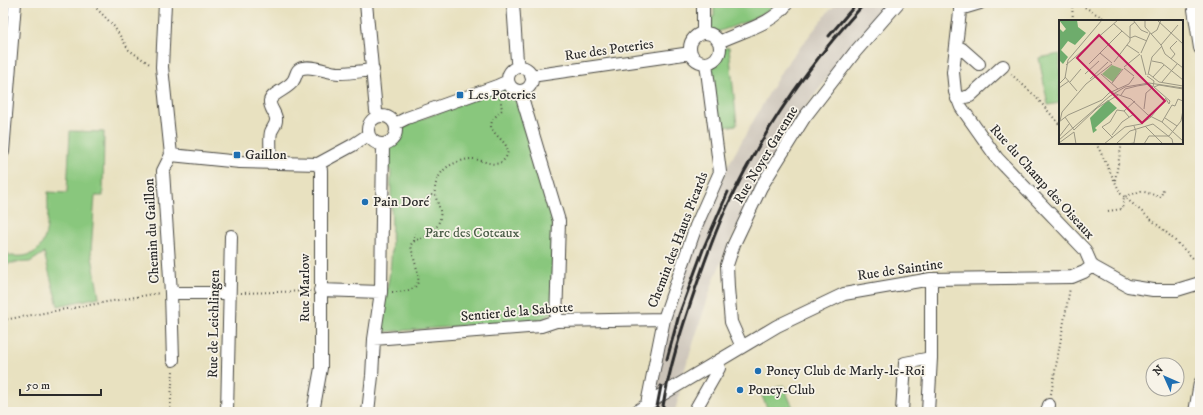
<svg xmlns="http://www.w3.org/2000/svg" width="1203" height="415" viewBox="0 0 1203 415" font-family="'IM FELL DW Pica',serif">
	<style>
		.industrial { fill: #cbc3b8 }
		.green { fill: #89c77d; stroke: #5a7954 }
		.lines { fill: none; stroke-linecap: round; stroke-linejoin: round }
		.minor-casing { stroke: #474641; stroke-width: 14 }
		.path { stroke: #474641; stroke-width: 2; stroke-dasharray: 1 3; stroke-linecap: butt }
		.minor { stroke: #fff; stroke-width: 12 }
		.rail { stroke: #2b2b2b; stroke-width: 3 }
		.poi-dot { fill: #1f6fb2; stroke: #f7f3e8; stroke-width: 1.5 }
		.labels { text-anchor: middle; dominant-baseline: central; stroke-width: 3.5; stroke-linejoin: round; paint-order: stroke }
		.street-label { font-size: 14px; fill: #2b2b2b; stroke: #f7f3e8 }
		.poi-label { font-size: 14px; fill: #2b2b2b; stroke: #f7f3e8; text-anchor: start }
		.park-label { font-size: 14px; fill: #475a44; stroke: #f7f3e8 }
		.inset-road { fill: none; stroke: #9c9884; stroke-width: 1 }
		.view { fill: #c2185b; fill-opacity: 0.15; stroke: #c2185b; stroke-width: 2 }
		.inset-edge { fill: none; stroke: #2b2b2b; stroke-width: 2 }
	</style>
	<rect width="100%" height="100%" fill="#f7f3e8"/>
	<filter id="ink" filterUnits="userSpaceOnUse"><feTurbulence type="fractalNoise" baseFrequency=".025" numOctaves="2"/><feDisplacementMap in="SourceGraphic" scale="8" xChannelSelector="R" yChannelSelector="G"/><feConvolveMatrix kernelMatrix="1 2 1 2 8 2 1 2 1" color-interpolation-filters="sRGB"/></filter>
	<filter id="wash" filterUnits="userSpaceOnUse"><feTurbulence type="fractalNoise" baseFrequency=".012" numOctaves="4" result="noise"/><feDisplacementMap in="SourceGraphic" scale="16" xChannelSelector="R" yChannelSelector="G"/><feGaussianBlur stdDeviation="0.9" result="paint"/><feColorMatrix in="noise" values="0 0 0 0 0 0 0 0 0 0 0 0 0 0 0 0 0 1.4 0 .05"/><feComposite in="paint" operator="in"/></filter>
	<g filter="url(#wash)">
		<rect width="100%" height="100%" fill="#e8e1c0"/>
		<path class="industrial" d="M 837,3 L 894,3 L 850,47 L 806,107 L 744,211 L 714,279 L 683,375 L 668,384 L 666,398 L 680,390 L 675,412 L 649,412 L 664,319 L 713,192 L 782,70 L 828,12 Z"/>
		<path class="green" d="M 714,3 L 779,3 C 760,17 736,26 714,33 L 708,29 L 706,17 L 714,17 Z
			M 729,47 L 737,125 L 718,128 L 711,65 L 719,56 L 722,49 Z
			M 1060,54 L 1060,103 L 1048,105 L 1039,58 Z
			M 506,86 L 510,92 L 516,95 L 554,223 L 553,312 L 542,320 L 384,332 C 377,322 386,296 388,284 C 395,248 390,208 391,171 L 387,167 L 389,149 L 397,141 L 403,128 L 409,124 Z
			M 70,131 L 104,132 L 103,196 L 95,196 L 91,251 L 99,297 L 58,306 L 44,253 L 30,262 L 10,263 L 6,267 L 3,268 L 4,250 L 8,253 L 9,256 C 15,256 22,257 28,255 C 52,249 47,211 48,192 L 67,193 Z
			M 783,385 L 795,412 L 769,412 L 761,394 Z"/>
	</g>
	<g filter="url(#ink)">
		<g class="lines">
			<defs>
				<path id="minor" d="M 165,3 L 162,67 L 171,155 L 163,171 L 171,293 L 173,360
					M 366,3 L 376,111 L 378,115
					M 513,3 L 517,61 L 519,67
					M 703,3 L 703,33
					M 961,3 L 953,72 L 955,92 L 961,107 L 997,158 L 1085,250 L 1092,266
					M 1193,3 L 1200,48
					M 960,9 L 980,3
					M690 48a15 15 0 1 1 30 0a15 15 0 1 1-30 0Z
					M 719,42 C 739,32 776,23 787,3
					M 956,47 L 962,49 L 979,64
					M508 79a12 12 0 1 1 24 0a12 12 0 1 1-24 0Z
					M 531,76 L 691,53
					M 522,91 L 521,94 L 559,221 L 556,321
					M 957,99 L 970,96 L 1003,66
					M368 130a14 14 0 1 1 28 0a14 14 0 1 1-28 0Z
					M 395,124 L 407,118 L 497,86 L 508,81
					M 3,152 L 15,3
					M 171,155 L 240,162 L 318,164 L 353,145 L 368,135
					M 271,163 C 271,154 269,140 271,132 C 273,127 277,124 276,118 C 275,113 269,106 270,101 C 272,93 288,89 293,81 C 297,76 295,69 303,68 C 314,65 328,73 339,73 C 350,73 362,71 373,70
					M 1092,266 L 1128,286 L 1153,290 L 1177,290 L 1200,283
					M 320,290 L 381,292
					M 171,293 L 229,293
					M 374,339 L 541,326 L 556,321 L 664,319
					M 742,347 L 731,322 L 728,288 L 727,265 L 734,244 L 761,187 L 804,118 L 855,52 L 898,3
					M 647,404 L 664,319 L 696,226 L 720,172 L 706,63
					M 227,412 L 231,236
					M 313,412 L 321,368 L 321,170 L 318,164
					M 368,412 L 372,376 L 374,339 L 381,292 L 383,144
					M 636,412 L 658,397 L 777,326 L 844,294 L 931,279 L 1072,277 L 1084,272 L 1092,266
					M 694,412 L 719,368 L 717,363
					M 902,412 L 905,363 L 931,358
					M 928,412 L 931,358 L 931,279
					M 1047,412 L 1049,405
					M 1195,412 L 1200,383"/>
			</defs>
			<use href="#minor" class="minor-casing"/>
			<path class="path" d="M 91,3 L 113,25 L 129,50 L 151,65
				M 1072,3 L 1073,21
				M 1078,3 L 1108,21
				M 1011,74 L 1035,96 L 1060,125
				M 1096,143 L 1121,194 L 1167,233 L 1198,263 L 1200,268
				M 1115,180 L 1122,143
				M 428,197 L 430,195 L 435,195
				M 1108,211 L 1122,209 L 1124,197 L 1141,191 L 1161,197 L 1163,189
				M 414,241 L 415,233
				M 392,292 C 434,292 414,270 411,245 C 414,237 431,240 438,224 C 443,214 439,207 436,198 C 432,186 439,172 449,166 C 456,162 465,159 472,159 C 483,159 498,171 506,157 C 513,144 495,138 491,127 L 492,120 L 502,110 L 500,96
				M 241,293 L 310,291
				M 3,320 L 159,293
				M 1051,394 L 1070,288
				M 170,412 L 173,371"/>
			<use href="#minor" class="minor"/>
			<path class="rail" d="M 829,36 L 857,3
				M 667,359 L 679,315 L 704,247 L 728,192
				M 656,412 L 661,386
				M 662,412 C 669,367 683,324 698,281 C 706,258 714,235 724,213 C 759,136 808,65 865,3"/>
		</g>
	</g>
	<g class="poi-dot">
		<rect x="456" y="91" width="8" height="8" rx="2"/>
		<rect x="233" y="151" width="8" height="8" rx="2"/>
		<circle cx="365" cy="202" r="4"/>
		<circle cx="758" cy="371" r="4"/>
		<circle cx="740" cy="390" r="4"/>
	</g>
	<g class="labels">
		<g class="street-label">
			<text transform="translate(609 50) rotate(-8)">Rue des Poteries</text>
			<text transform="translate(766 155) rotate(-59)">Rue Noyer Garenne</text>
			<text transform="translate(1042 182) rotate(48)">Rue du Champ des Oiseaux</text>
			<text transform="translate(152 231) rotate(-93)">Chemin du Gaillon</text>
			<text transform="translate(678 240) rotate(-69)">Chemin des Hauts Picards</text>
			<text transform="translate(900 270) rotate(-8)">Rue de Saintine</text>
			<text transform="translate(305 288) rotate(-90)">Rue Marlow</text>
			<text transform="translate(517 312) rotate(-5)">Sentier de la Sabotte</text>
			<text transform="translate(214 324) rotate(-89)">Rue de Leichlingen</text>
		</g>
		<g class="poi-label">
			<text x="468" y="95">Les Poteries</text>
			<text x="245" y="155">Gaillon</text>
			<text x="373" y="202">Pain Doré</text>
			<text x="766" y="371">Poney Club de Marly-le-Roi</text>
			<text x="748" y="390">Poney-Club</text>
		</g>
		<g class="park-label">
			<text x="472" y="233">Parc des Coteaux</text>
		</g>
	</g>
	<g transform="translate(1059 20)">
		<rect width="124" height="124" fill="#e8e1c0"/>
		<path d="M 53,45 L 63,49 L 54,62 L 43,54 Z" fill="#89c77d"/>
		<path d="M 0,0 L 18,0 L 19,7 L 27,13 L 16,25 L 9,21 L 2,30 L 9,37 L 4,44 L 0,40 L 0,8 L 4,12 L 7,9 ZM 49,80 L 58,88 L 36,108 L 38,110 L 34,113 L 31,98 Z" fill="#6eac6c"/>
		<path class="inset-road" d="M 74,0 L 82,10 L 89,13M 86,0 L 86,7 L 102,25 L 106,34 L 124,48M 98,0 L 124,24M 55,4 L 71,18M 92,14 L 98,10 L 102,0M 71,18 L 76,16 L 88,21M 68,25 L 80,33M 102,25 L 119,5M 41,33 L 53,43M 82,33 L 91,13M 82,35 L 87,55M 112,39 L 116,34 L 111,28 L 118,21M 93,41 L 103,43 L 124,60M 55,42 L 71,21 L 71,6 L 76,2M 30,44 L 63,11M 7,45 L 59,0M 65,47 L 81,34M 65,48 L 75,56M 26,54 L 40,41M 42,54 L 59,69M 90,54 L 100,62 L 124,66M 89,55 L 93,37 L 103,26M 6,57 L 18,71M 94,57 L 105,45M 31,59 L 49,42M 11,62 L 22,49M 103,62 L 118,44M 53,63 L 64,49M 0,64 L 6,58 L 9,40 L 43,0M 95,67 L 111,81 L 110,84 L 107,79M 95,67 L 100,65 L 124,69M 0,68 L 10,61M 54,73 L 72,79 L 89,95 L 103,102 L 124,121M 62,75 L 66,69 L 78,66 L 90,64 L 94,67M 85,89 L 87,73 L 94,67 L 95,61 L 88,56M 65,91 L 76,81M 6,97 L 15,110M 106,98 L 118,106M 1,101 L 3,92 L 27,64 L 53,44M 0,102 L 9,95 L 43,80 L 50,73 L 70,64 L 75,57M 103,102 L 113,85 L 116,86 L 119,79 L 124,81M 86,106 L 104,124M 15,110 L 38,88 L 59,75M 15,112 L 17,124M 53,115 L 63,102 L 75,94M 0,117 L 10,104M 54,118 L 43,107 L 51,102 L 58,90 L 65,91 L 70,97M 0,120 L 51,76 L 66,67 L 90,63 L 124,68M 0,123 L 15,112M 45,124 L 66,107 L 82,104 L 92,97 L 107,78M 57,124 L 71,111 L 94,104 L 113,119 L 114,124M 67,124 L 75,123 L 77,111 L 75,106M 85,124 L 90,116 L 110,116 L 122,101 L 124,90"/>
		<path class="view" d="M 40,15 L 106,81 L 83,103 L 18,38 Z"/>
		<rect width="124" height="124" class="inset-edge"/>
	</g>
	<rect width="1203" height="415" fill="none" stroke="#f7f3e8" stroke-width="16"/>
	<g transform="translate(1165 377) rotate(315)"><circle r="19" fill="#f7f3e8" stroke="#a5a39c"/>
	<path d="M0-3L7 15L0 10L-7 15Z" fill="#1f6fb2"/>
	<text y="-6" font-size="11" font-weight="bold" text-anchor="middle" fill="#2b2b2b">N</text>
	</g>
	<path d="M20 389v6h81v-6" fill="none" stroke="#2b2b2b" stroke-width="2"/>
	<text x="26" y="389" font-size="12" fill="#2b2b2b" stroke="#f7f3e8" stroke-width="3" paint-order="stroke">50 m</text>
</svg>
